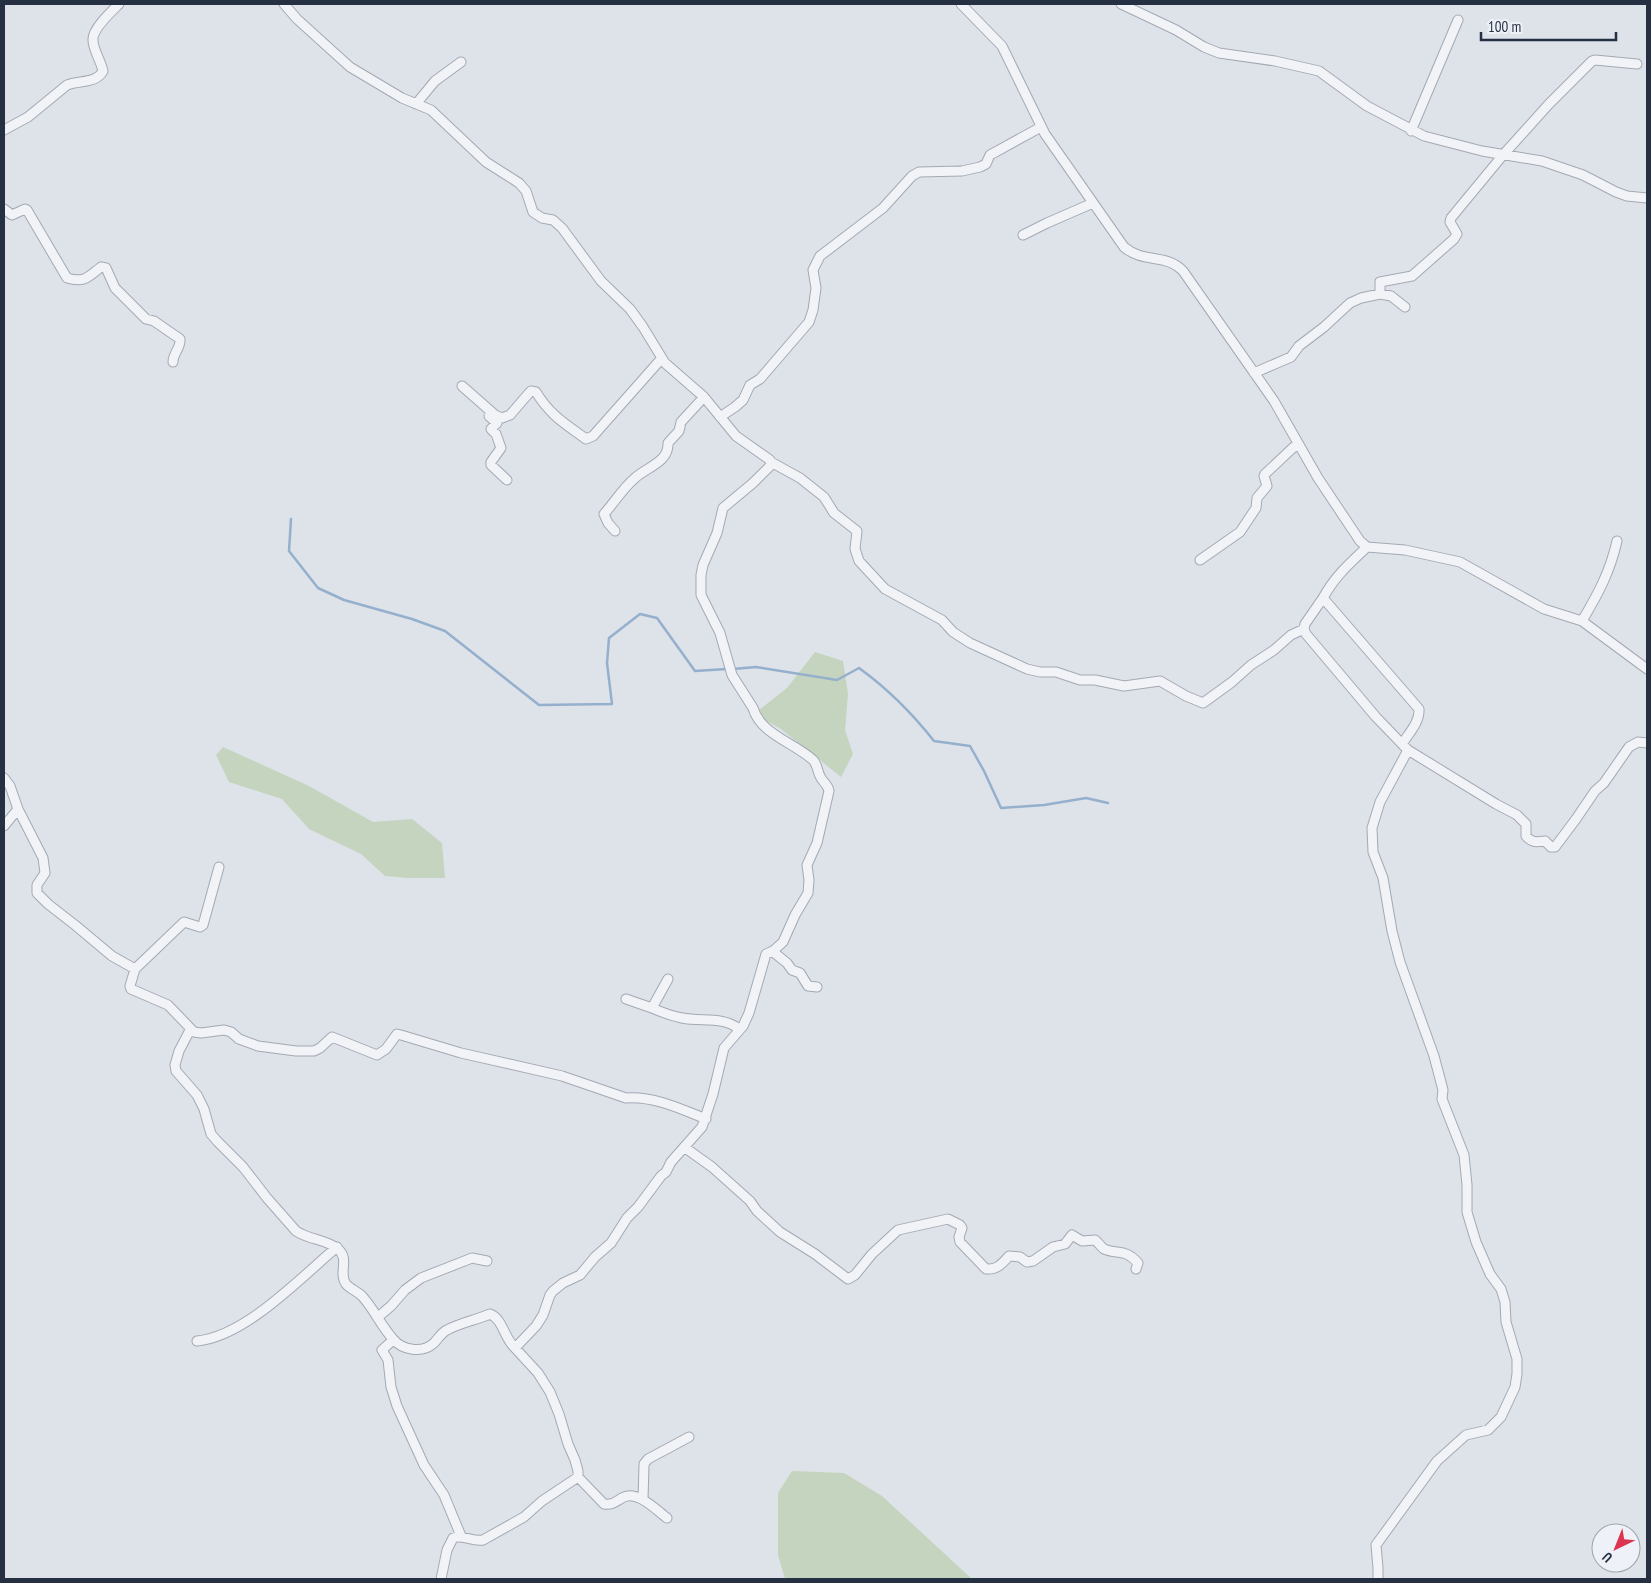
<svg xmlns="http://www.w3.org/2000/svg" width="1651" height="1583" viewBox="0 0 1651 1583" font-family="'PT Sans Narrow',sans-serif">
	<style>
		.green { fill: #c4d4be }
		.lines { fill: none; stroke-linecap: round; stroke-linejoin: round }
		.stream { stroke: #95b0cd; stroke-width: 2.5 }
		.minor-casing { stroke: #a3a9b4; stroke-width: 11 }
		.minor { stroke: #f1f3f7; stroke-width: 9 }
	</style>
	<rect width="100%" height="100%" fill="#dee2e9"/>
	<path class="green" d="M 815,652 L 843,661 L 848,694 L 845,730 L 853,754 L 841,777 L 781,729 L 754,714 L 787,688 Z
		M 223,747 L 309,786 L 373,822 L 412,819 L 442,843 L 445,878 L 408,878 L 385,876 L 361,854 L 309,829 L 282,799 L 229,782 L 216,755 Z
		M 792,1471 L 844,1473 L 882,1496 L 972,1579 L 785,1579 L 778,1555 L 778,1493 Z"/>
	<g class="lines">
		<path class="stream" d="M 291,519 L 289,551 L 318,588 L 344,600 L 412,619 L 445,631 L 539,705 L 612,704 L 607,663 L 609,638 L 640,614 L 657,618 L 695,671 L 727,669
			M 733,669 L 756,667 L 837,680 L 859,668 C 888,689 912,713 934,741 L 970,746 L 984,771 L 1001,808 L 1044,805 L 1086,798 L 1108,803"/>
		<defs>
			<path id="minor" d="M 284,4 L 297,19 L 350,67 L 402,98 L 431,110 L 486,162 L 519,183 L 526,191 L 533,212 L 542,218 L 553,220 L 562,228 L 601,281 L 630,309 L 643,327 L 665,363 L 704,397
				M 961,4 L 1002,46 L 1045,134 L 1124,247 C 1144,264 1166,253 1183,271 L 1274,401 L 1318,478 L 1360,541 L 1367,547 L 1405,550 L 1460,562 L 1544,609 L 1582,621 L 1647,669
				M 1121,4 L 1176,30 L 1204,47 L 1219,53 L 1275,61 L 1319,71 L 1367,106 L 1424,136 L 1482,151 L 1542,161 L 1583,175 L 1616,192 L 1627,196 L 1647,198
				M 416,104 L 435,81 L 461,62
				M 4,130 L 28,117 L 67,85 C 79,80 96,84 103,71 C 101,61 93,50 93,40 C 92,29 112,11 119,4
				M 1411,131 L 1458,20
				M 4,209 L 12,215 L 25,209 L 27,210 L 67,278 C 85,283 88,277 101,267 L 106,268 L 115,288 L 146,319 L 154,321 L 180,339 C 181,348 173,353 173,362
				M 1023,235 L 1047,223 L 1093,203
				M 1380,294 L 1380,282 L 1412,276 L 1454,239 L 1457,234 L 1450,222 L 1451,218 L 1503,155 L 1548,105 L 1592,61 L 1595,60 L 1637,64
				M 1254,373 L 1291,357 L 1299,346 L 1324,327 L 1350,303 L 1361,298 L 1380,294 L 1391,296 L 1405,307
				M 462,386 L 495,415 L 502,418 L 510,415 L 529,393 L 531,391 L 536,392 C 550,415 564,423 586,439 L 593,436 L 662,358
				M 489,416 L 497,423 L 491,429 L 496,434 L 501,448 L 491,462 L 491,465 L 507,480
				M 720,417 L 735,407 L 743,400 L 750,385 L 760,379 L 809,322 L 813,310 L 816,288 L 813,270 L 820,256 L 883,208 L 912,176 L 919,172 L 962,171 L 980,167 L 986,164 L 990,155 L 1041,127
				M 771,462 L 800,478 L 824,497 L 834,513 L 857,531 L 855,549 L 859,561 L 885,589 L 942,620 L 953,632 L 970,643 L 1027,669 L 1040,672 L 1056,672 L 1080,680 L 1095,680 L 1124,686 L 1160,681 L 1186,696 L 1203,703 L 1232,682 L 1251,665 L 1274,650 L 1291,635 L 1304,629
				M 1367,547 C 1349,564 1335,576 1323,598 L 1419,709 C 1420,722 1409,733 1402,744 L 1408,750 L 1380,802 L 1372,828 L 1373,852 L 1383,878 L 1392,931 L 1400,962 L 1434,1056 L 1443,1090 L 1442,1099 L 1464,1155 L 1467,1185 L 1467,1212 L 1476,1242 L 1490,1274 L 1501,1289 L 1505,1302 L 1506,1322 L 1517,1359 L 1517,1374 L 1515,1387 L 1501,1417 L 1488,1430 L 1466,1435 L 1437,1461 L 1376,1545 L 1378,1568 L 1378,1579
				M 1200,560 L 1240,532 L 1256,508 L 1257,498 L 1267,486 L 1264,476 L 1265,474 L 1298,443
				M 1323,598 L 1305,624 L 1304,629 L 1306,634 L 1376,717 L 1402,744
				M 1582,621 C 1598,594 1610,572 1617,541
				M 1408,750 L 1496,804 L 1517,815 L 1526,824 L 1526,836 C 1532,843 1536,842 1545,841 L 1551,847 L 1555,847 L 1576,819 L 1595,791 L 1604,783 L 1629,747 L 1638,742 L 1647,743
				M 4,778 L 10,786 L 18,809 L 43,858 L 45,873 L 37,885 L 37,893 L 48,904 L 75,925 L 112,956 L 135,969 L 130,986 L 131,989 L 168,1005 L 194,1032 L 201,1033 L 224,1030 L 231,1032 L 239,1039 L 258,1046 L 296,1051 L 314,1051 L 320,1048 L 332,1037 L 377,1055 L 386,1049 L 397,1034 L 401,1035 L 461,1053 L 562,1076 L 626,1098 C 654,1096 681,1109 706,1119
				M 4,826 L 18,809
				M 772,951 L 787,963 L 792,970 L 800,973 L 808,986 L 817,987
				M 135,969 L 184,922 L 200,927 L 203,925 L 219,867
				M 668,979 L 652,1008 C 661,1012 672,1016 682,1018 C 702,1022 723,1016 739,1029
				M 626,999 L 652,1008
				M 190,1030 L 179,1051 L 175,1065 L 176,1071 L 197,1095 L 204,1109 L 211,1134 L 217,1141 L 243,1167 L 267,1198 L 296,1231 C 309,1240 326,1239 338,1249 C 350,1259 338,1273 346,1284 C 350,1289 357,1291 362,1296 C 374,1309 381,1326 393,1339 C 402,1350 422,1354 434,1343 C 438,1339 441,1333 447,1330 C 460,1323 476,1320 490,1314 C 503,1319 504,1338 515,1348 L 536,1326 L 543,1315 L 550,1295 L 553,1291 L 563,1283 L 580,1275 L 595,1257 L 611,1243 L 627,1218 L 638,1207 L 661,1176 L 666,1172 L 671,1162 L 702,1127 L 713,1094 L 724,1048 L 743,1026 L 749,1013 L 766,954 L 773,951 L 783,942 L 795,915 L 808,893 L 809,880 L 807,865 L 817,843 L 829,791 C 828,785 824,783 821,778 C 817,772 818,765 813,760 C 795,743 760,734 753,708 L 732,675 L 720,633 L 701,595 L 701,575 L 703,565 L 717,533 L 723,508 L 753,483 L 770,466 L 771,462 L 770,460 L 736,436 L 704,397 L 681,422 L 679,431 L 668,443 C 669,462 647,467 635,478 C 623,488 614,503 604,514 L 608,523 L 615,531
				M 684,1147 L 712,1167 L 750,1201 L 757,1211 L 780,1232 L 815,1254 L 848,1279 L 855,1275 L 872,1254 L 898,1230 L 948,1219 L 960,1225 L 962,1228 L 959,1237 L 960,1242 L 986,1269 C 997,1270 1002,1264 1009,1256 L 1020,1257 L 1027,1262 L 1033,1261 L 1053,1247 L 1065,1244 L 1072,1235 L 1082,1241 L 1095,1240 C 1098,1242 1101,1247 1104,1249 C 1117,1255 1125,1248 1138,1263 L 1136,1269
				M 378,1317 L 391,1306 L 405,1290 L 421,1278 L 472,1258 L 487,1261
				M 393,1340 L 382,1350 L 388,1360 L 391,1387 L 397,1406 L 424,1465 L 444,1495 L 461,1536
				M 197,1341 C 246,1336 300,1278 337,1247
				M 515,1348 L 538,1373 L 550,1392 L 559,1414 L 568,1444 L 575,1460 L 578,1471 L 578,1477
				M 643,1500 L 644,1464 L 648,1459 L 689,1437
				M 441,1579 L 447,1550 L 453,1538 C 462,1534 472,1542 483,1540 L 524,1517 L 542,1501 L 578,1477 L 604,1504 C 613,1505 615,1502 622,1498 C 637,1489 656,1510 667,1518"/>
		</defs>
		<use href="#minor" class="minor-casing"/>
		<use href="#minor" class="minor"/>
	</g>
	<rect width="1651" height="1583" fill="none" stroke="#253042" stroke-width="10"/>
	<g transform="translate(1616 1548) rotate(223)"><circle r="24" fill="#eef1f7" stroke="#9ea4af"/>
	<path d="M0-4L9 19L0 12L-9 19Z" fill="#dc354f"/>
	<text y="-8" font-size="14" font-weight="bold" text-anchor="middle" fill="#253042">U</text>
	</g>
	<path d="M1481 32v8h135v-8" fill="none" stroke="#253042" stroke-width="2.5"/>
	<text x="1488" y="32" font-size="15" fill="#253042" stroke="#eef1f7" stroke-width="4" paint-order="stroke">100 m</text>
</svg>
